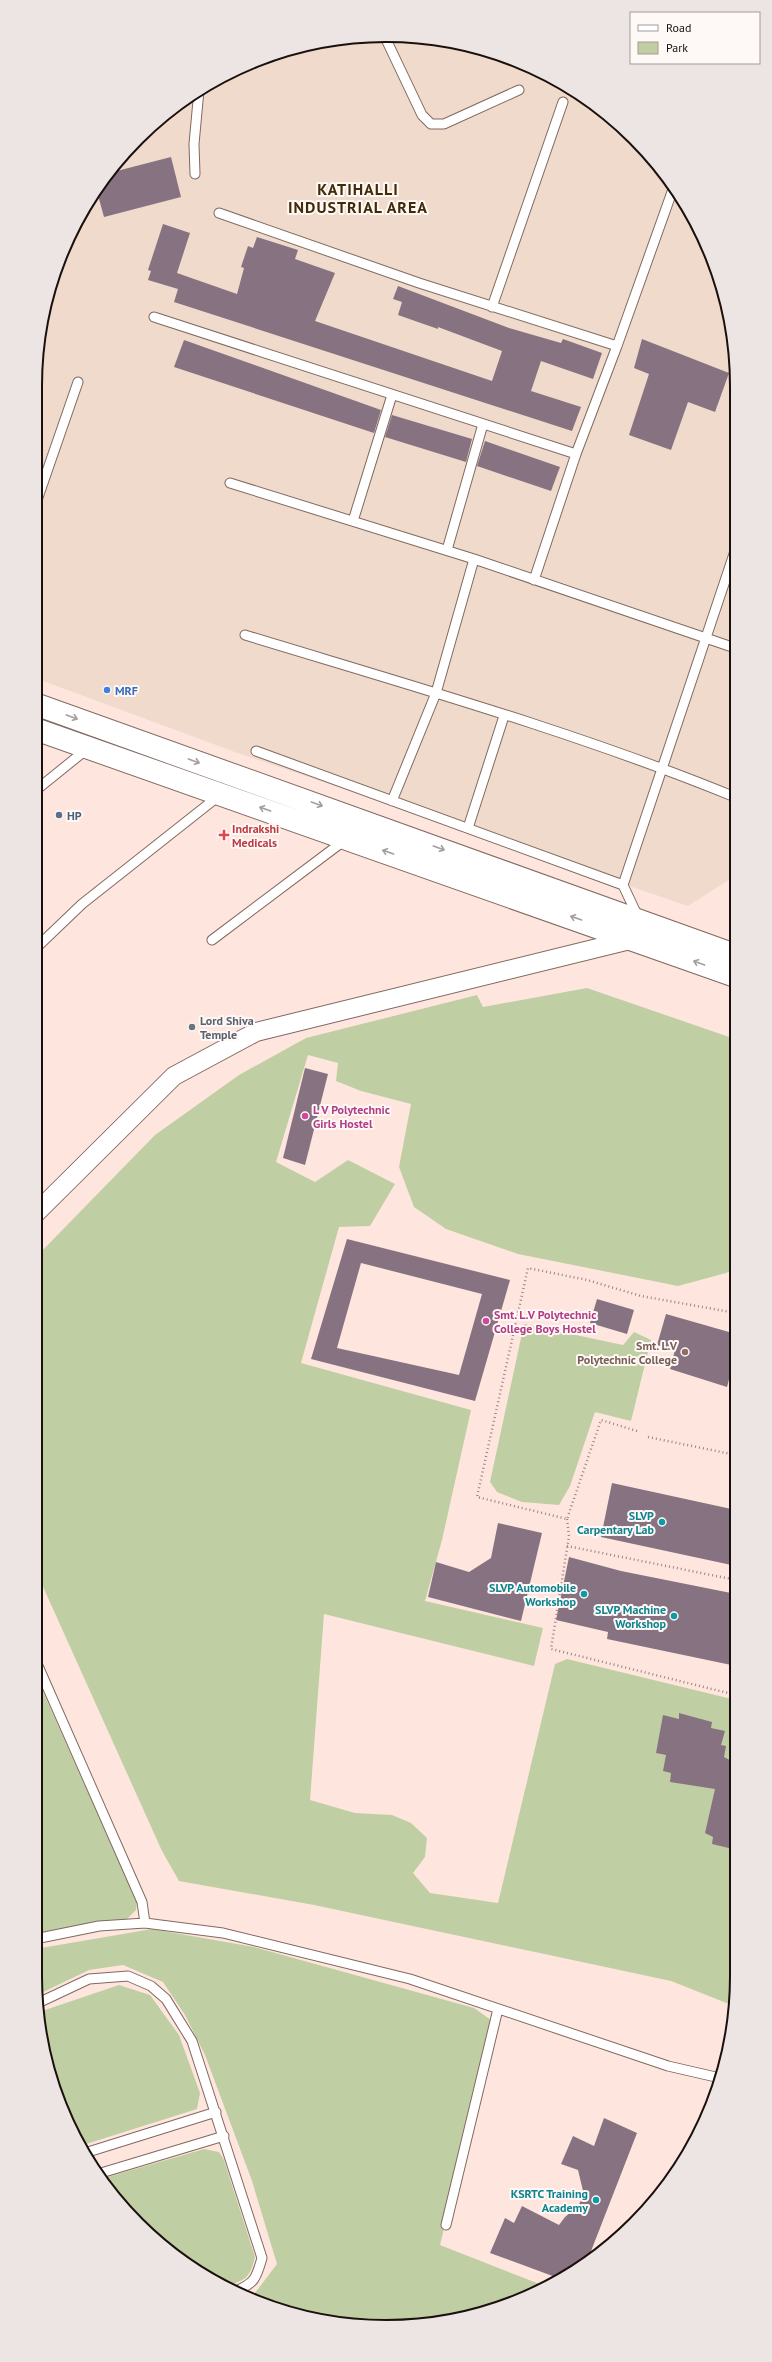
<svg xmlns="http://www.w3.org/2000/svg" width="772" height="2362" viewBox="0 0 772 2362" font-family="'PT Sans',sans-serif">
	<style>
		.industrial { fill: #efdacb }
		.green { fill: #c0cfa3 }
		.building { fill: #877282; fill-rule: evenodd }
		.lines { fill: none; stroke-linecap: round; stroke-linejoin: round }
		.service-casing { stroke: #826960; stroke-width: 11 }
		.minor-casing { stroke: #826960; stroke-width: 20 }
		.primary-casing { stroke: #826960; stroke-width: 24 }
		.path { stroke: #988680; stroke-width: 2.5; stroke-dasharray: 1 3; stroke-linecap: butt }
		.service { stroke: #fff; stroke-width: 9 }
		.minor { stroke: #fff; stroke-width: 18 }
		.primary { stroke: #fff; stroke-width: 22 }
		.oneway { stroke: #a39f9e }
		.shop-dot { fill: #3f7fe0; stroke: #fef8f6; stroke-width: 1.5 }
		.service-dot { fill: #5c6f8a; stroke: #fef8f6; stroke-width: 1.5 }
		.health-dot { fill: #e0444e; stroke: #fef8f6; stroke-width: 1.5 }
		.worship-dot { fill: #6b7280; stroke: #fef8f6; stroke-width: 1.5 }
		.hotel-dot { fill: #d1479c; stroke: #fef8f6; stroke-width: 1.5 }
		.education-dot { fill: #8d6e63; stroke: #fef8f6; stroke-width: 1.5 }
		.culture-dot { fill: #0f9aa8; stroke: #fef8f6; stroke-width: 1.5 }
		.labels { text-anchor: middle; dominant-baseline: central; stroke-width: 4; stroke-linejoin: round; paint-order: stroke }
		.shop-label { font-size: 12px; font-weight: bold; fill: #366cbe; stroke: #fef8f6; text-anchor: start }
		.service-label { font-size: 12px; font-weight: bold; fill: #4e5e75; stroke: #fef8f6; text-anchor: start }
		.health-label { font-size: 12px; font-weight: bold; fill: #be3a42; stroke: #fef8f6; text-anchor: start }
		.worship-label { font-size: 12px; font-weight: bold; fill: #5b616d; stroke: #fef8f6; text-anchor: start }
		.hotel-label { font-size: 12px; font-weight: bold; fill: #b23c85; stroke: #fef8f6; text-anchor: start }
		.education-label { font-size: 12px; font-weight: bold; fill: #785e54; stroke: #fef8f6; text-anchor: end }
		.culture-label { font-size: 12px; font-weight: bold; fill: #0d838f; stroke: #fef8f6; text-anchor: end }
		.district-label { font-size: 16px; font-weight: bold; letter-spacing: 1px; fill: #422b06; stroke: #fef8f6 }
		.rim { fill: none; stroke: #1a100d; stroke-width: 2 }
	</style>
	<rect width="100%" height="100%" fill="#fee6de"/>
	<path class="industrial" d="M 386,35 L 455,42 L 561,82 L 650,154 L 701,231 L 734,340 L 735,876 L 688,906 L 235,752 L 35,678 L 35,386 L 42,317 L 62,251 L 94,191 L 138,138 L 191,94 L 252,62 L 318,42 Z"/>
	<path class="green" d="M 587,988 L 735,1039 L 736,1268 L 726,1273 L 678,1286 L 518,1254 L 446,1229 L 414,1207 L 399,1167 L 411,1104 L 361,1091 L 336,1081 L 338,1063 L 308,1055 L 276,1162 L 315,1182 L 348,1160 L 395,1184 L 370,1226 L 339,1227 L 301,1363 L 471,1410 L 442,1540 L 425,1601 L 543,1628 L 534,1666 L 324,1614 L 310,1800 L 355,1813 L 392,1815 L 411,1823 L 427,1838 L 425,1857 L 413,1873 L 430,1893 L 498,1903 L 555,1664 L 567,1659 L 736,1700 L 737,1976 L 734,2006 L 671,1981 L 314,1905 L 179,1881 L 162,1851 L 35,1569 L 35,1258 L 155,1135 L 239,1075 L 306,1038 L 477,995 L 483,1007 Z
		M 524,1324 L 623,1345 L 634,1332 L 651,1340 L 631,1421 L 595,1412 L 570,1486 L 559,1505 L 522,1502 L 497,1492 L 490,1482 Z
		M 35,1674 L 137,1902 L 136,1910 L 127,1919 L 35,1935 Z
		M 152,1929 L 254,1947 L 474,2008 L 491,2020 L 480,2080 L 440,2245 L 542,2285 L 477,2315 L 409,2326 L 340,2324 L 247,2296 L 255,2293 L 277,2264 L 252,2181 L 205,2055 L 185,2015 L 163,1982 L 123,1965 L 89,1970 L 37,1995 L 35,1949 Z
		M 119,1985 L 150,1995 L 179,2035 L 200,2093 L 197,2109 L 83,2145 L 62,2110 L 42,2044 L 39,2012 Z
		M 204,2149 L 219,2152 L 224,2160 L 255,2257 C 250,2279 245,2280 224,2287 L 173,2255 L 122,2208 L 104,2178 Z"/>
	<path class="building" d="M 171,157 L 181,197 L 104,217 L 96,188 L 109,173 Z
		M 163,224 L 190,233 L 177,273 L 237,294 L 244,268 L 241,267 L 248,246 L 253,248 L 257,237 L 298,250 L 295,259 L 335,273 L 315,321 L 492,381 L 502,351 L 438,327 L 438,329 L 398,315 L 402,302 L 393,299 L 398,286 L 509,328 L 561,343 L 563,339 L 602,353 L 593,379 L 541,361 L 531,391 L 581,407 L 572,431 L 174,302 L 178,289 L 148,280 L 151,271 L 148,270 Z
		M 642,339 L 729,373 L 715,412 L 688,402 L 671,450 L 629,435 L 649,374 L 634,368 Z
		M 184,340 L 381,410 L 374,433 L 174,367 Z
		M 392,415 L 472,439 L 466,462 L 385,437 Z
		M 485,441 L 560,467 L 551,491 L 477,466 Z
		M 305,1068 L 328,1074 L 305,1165 L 283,1158 Z
		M 347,1239 L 510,1280 L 475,1401 L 311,1359 ZM 361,1263 L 482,1294 L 459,1375 L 337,1348 Z
		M 597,1299 L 634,1310 L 627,1334 L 590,1323 Z
		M 666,1314 L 736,1334 L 736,1353 L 727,1387 L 670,1369 L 675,1350 L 657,1345 Z
		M 612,1483 L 736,1510 L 736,1566 L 601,1537 Z
		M 498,1523 L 542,1533 L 521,1621 L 428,1597 L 436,1562 L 469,1572 L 491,1558 Z
		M 569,1557 L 621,1571 L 736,1594 L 736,1666 L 607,1639 L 608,1632 L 556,1620 Z
		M 679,1713 L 712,1722 L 711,1728 L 725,1731 L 721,1745 L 726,1746 L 724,1757 L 737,1764 L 737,1850 L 712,1844 L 713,1837 L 705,1833 L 715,1789 L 670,1782 L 671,1773 L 663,1771 L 666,1755 L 656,1753 L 663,1715 L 679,1719 Z
		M 604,2118 L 637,2133 L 586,2264 L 558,2278 L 490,2253 L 505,2218 L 514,2223 L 522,2206 L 559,2225 L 565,2217 L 578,2206 L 584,2195 L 578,2170 L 561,2164 L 573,2136 L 594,2146 Z"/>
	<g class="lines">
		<defs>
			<path id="service" d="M 384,35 L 422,115 L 431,124 L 444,124 L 519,90
				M 195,174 L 194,144 L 199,90
				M 219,213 L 419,283 L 617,346 L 576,454
				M 492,307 L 563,102
				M 154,317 L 576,454 L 534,580
				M 617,346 L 673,189
				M 230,483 L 474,559 L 735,648
				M 35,506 L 78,382
				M 353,521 L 392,395
				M 447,550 L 483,424
				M 245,635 C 409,685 576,732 735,797
				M 256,751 L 623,885
				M 35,791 L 87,749
				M 392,801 L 436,693 L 474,559
				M 468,828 L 504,716
				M 638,917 L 623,885 L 734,554
				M 212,940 L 345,840
				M 35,949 L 82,904 L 220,795
				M 35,1659 L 142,1902 L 145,1923
				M 35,1939 L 99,1926 L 145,1923 L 223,1933 L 410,1979 L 668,2066 L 720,2078
				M 38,2003 L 89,1979 L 128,1976 L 151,1986 L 166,1999 L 192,2041 L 262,2258 C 256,2279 255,2283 234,2292
				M 88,2152 L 216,2112
				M 101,2173 L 224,2136
				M 446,2225 L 498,2009"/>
			<path id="minor" d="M 35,1214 L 174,1076 L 256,1032 L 634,939"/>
			<path id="primary" d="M 35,704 L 735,955
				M 35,729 L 735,976"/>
		</defs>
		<use href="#service" class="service-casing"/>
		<use href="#minor" class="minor-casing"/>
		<use href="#primary" class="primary-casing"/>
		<path class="path" d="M 637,1431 L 601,1420 L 567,1519 L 477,1497 L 528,1268 L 587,1280 L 641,1296 L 736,1313
			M 648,1437 L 736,1455
			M 567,1519 L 569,1536 L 551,1649 L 736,1695
			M 567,1546 L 736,1580"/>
		<use href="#service" class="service"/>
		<use href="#minor" class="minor"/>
		<use href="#primary" class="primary"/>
	</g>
	<defs><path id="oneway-shaft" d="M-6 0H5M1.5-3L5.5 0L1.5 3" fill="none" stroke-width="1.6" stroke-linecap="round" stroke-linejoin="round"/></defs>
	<g class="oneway">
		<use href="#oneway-shaft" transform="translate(72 717) rotate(20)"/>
		<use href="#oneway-shaft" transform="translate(194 761) rotate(20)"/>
		<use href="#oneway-shaft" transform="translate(317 804) rotate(20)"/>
		<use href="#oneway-shaft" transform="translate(265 809) rotate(-161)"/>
		<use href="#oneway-shaft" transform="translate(439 848) rotate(20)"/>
		<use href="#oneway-shaft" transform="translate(388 852) rotate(-161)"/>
		<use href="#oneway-shaft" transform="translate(576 918) rotate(-161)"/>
		<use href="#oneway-shaft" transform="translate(699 963) rotate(-160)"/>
	</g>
	<circle class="shop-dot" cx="107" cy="690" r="4"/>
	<circle class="service-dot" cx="59" cy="815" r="4"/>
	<path class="health-dot" d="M222 829h4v4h4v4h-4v4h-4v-4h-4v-4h4z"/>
	<circle class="worship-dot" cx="192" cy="1027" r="4"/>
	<g class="hotel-dot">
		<circle cx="305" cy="1116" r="4"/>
		<circle cx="486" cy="1321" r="4"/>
	</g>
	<circle class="education-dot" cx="685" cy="1352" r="4"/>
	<g class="culture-dot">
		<circle cx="662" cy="1522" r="4"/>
		<circle cx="584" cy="1594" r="4"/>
		<circle cx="674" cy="1616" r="4"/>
		<circle cx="596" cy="2200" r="4"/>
	</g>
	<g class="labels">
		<g class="shop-label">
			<text x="115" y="690">MRF</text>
		</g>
		<g class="service-label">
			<text x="67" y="815">HP</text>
		</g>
		<g class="health-label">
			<text x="232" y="828">Indrakshi<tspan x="232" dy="14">Medicals</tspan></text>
		</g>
		<g class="worship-label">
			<text x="200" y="1020">Lord Shiva<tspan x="200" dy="14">Temple</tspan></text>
		</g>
		<g class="hotel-label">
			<text x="313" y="1109">L V Polytechnic<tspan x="313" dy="14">Girls Hostel</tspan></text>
			<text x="494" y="1314">Smt. L.V Polytechnic<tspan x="494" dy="14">College Boys Hostel</tspan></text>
		</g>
		<g class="education-label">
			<text x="677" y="1345">Smt. L.V<tspan x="677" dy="14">Polytechnic College</tspan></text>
		</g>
		<g class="culture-label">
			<text x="654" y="1515">SLVP<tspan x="654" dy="14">Carpentary Lab</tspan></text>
			<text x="576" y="1587">SLVP Automobile<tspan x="576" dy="14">Workshop</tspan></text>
			<text x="666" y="1609">SLVP Machine<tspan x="666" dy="14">Workshop</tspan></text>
			<text x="588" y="2193">KSRTC Training<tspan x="588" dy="14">Academy</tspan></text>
		</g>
		<g class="district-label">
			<text x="358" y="189">KATIHALLI<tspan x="358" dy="18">INDUSTRIAL AREA</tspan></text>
		</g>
	</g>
	<path d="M0 0H772V2362H0ZM386 42H386A344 344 0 0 1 730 386V1976A344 344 0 0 1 386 2320H386A344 344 0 0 1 42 1976V386A344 344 0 0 1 386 42Z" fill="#ece5e3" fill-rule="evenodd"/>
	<path class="rim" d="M386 42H386A344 344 0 0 1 730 386V1976A344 344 0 0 1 386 2320H386A344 344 0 0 1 42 1976V386A344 344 0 0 1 386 42Z"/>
	<rect x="630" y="12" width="130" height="52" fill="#fef8f6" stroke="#a39b99"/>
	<rect x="638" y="25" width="20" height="6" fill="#ffffff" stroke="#a39b99"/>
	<text x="666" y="32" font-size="12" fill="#1a100d">Road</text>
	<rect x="638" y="42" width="20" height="12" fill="#c0cfa3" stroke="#a39b99"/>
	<text x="666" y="52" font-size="12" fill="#1a100d">Park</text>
</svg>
